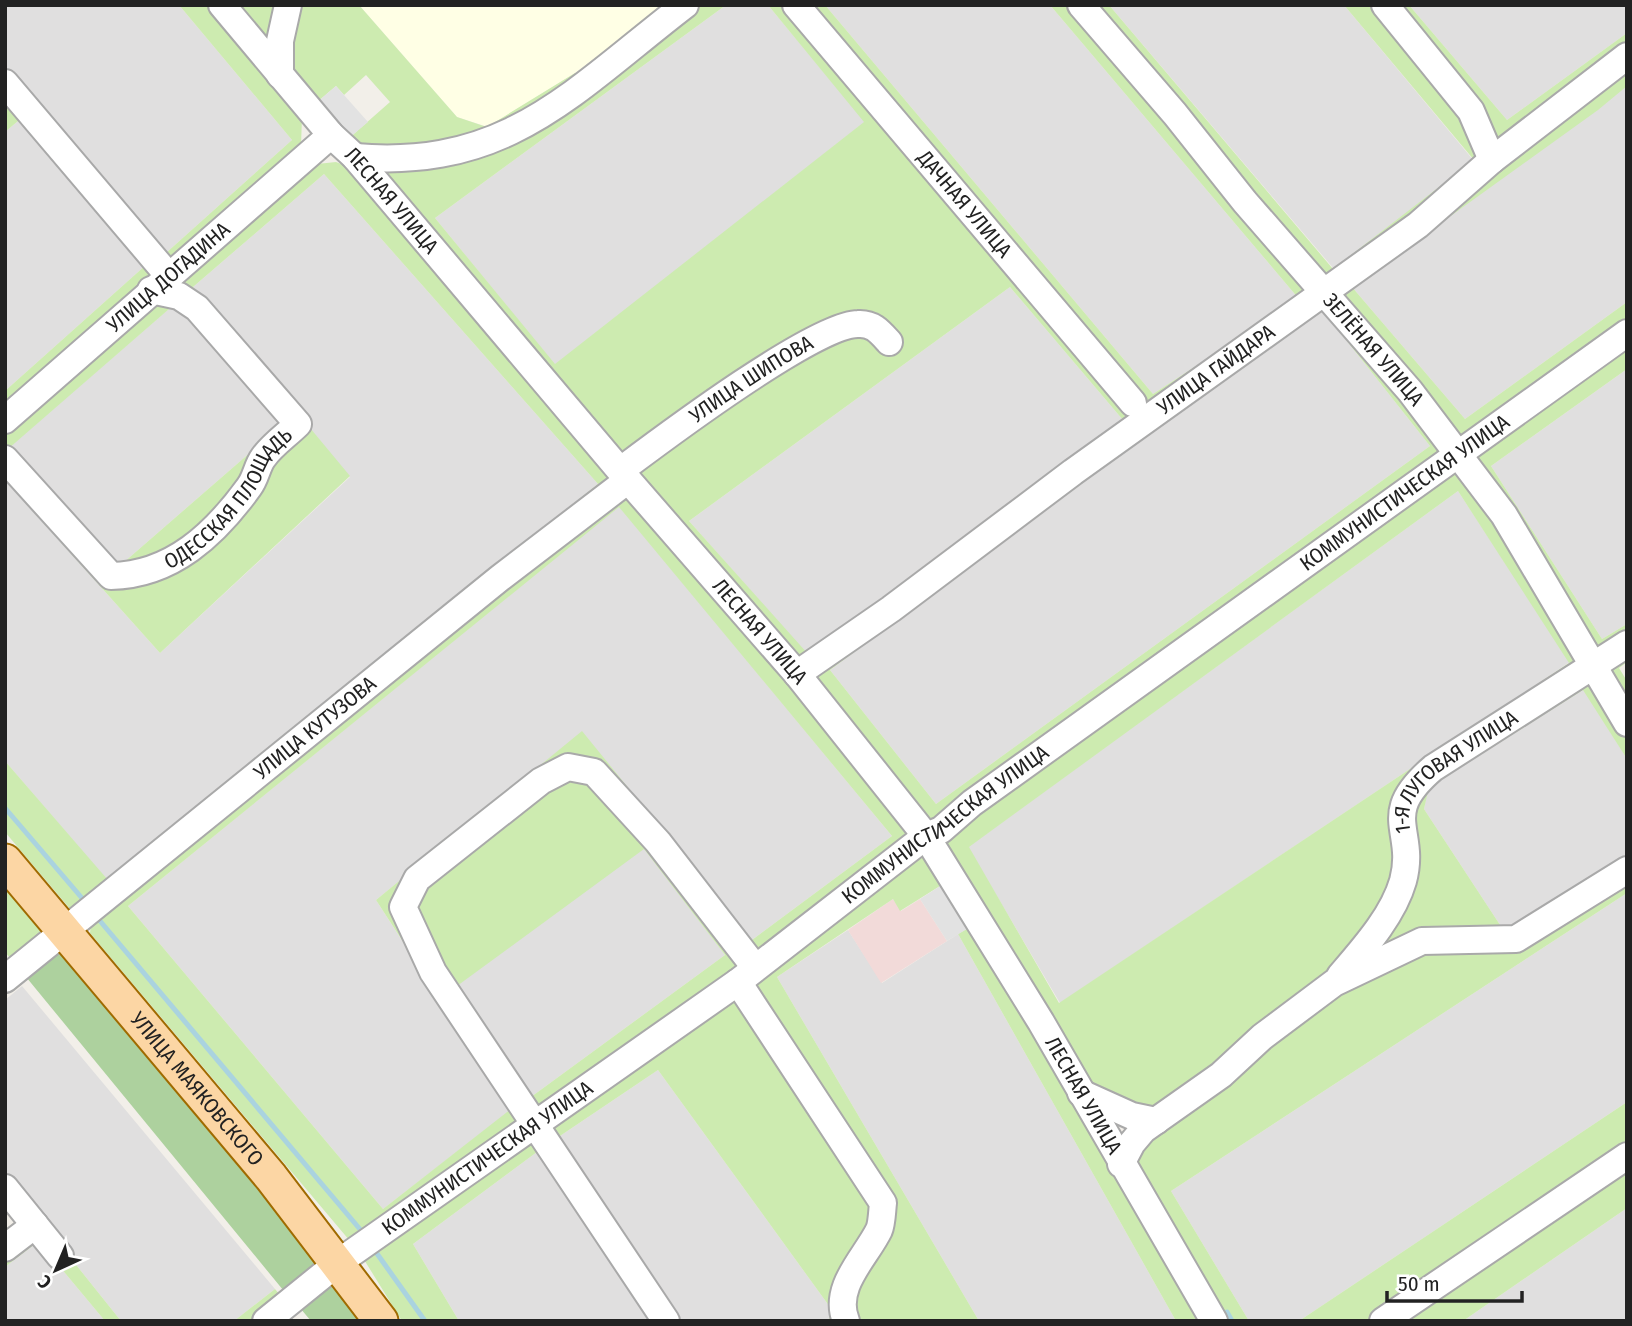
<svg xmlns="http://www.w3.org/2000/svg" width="1632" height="1326" viewBox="0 0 1632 1326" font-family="'Fira Sans Condensed',sans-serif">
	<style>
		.residential { fill: #e0dfdf }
		.commercial { fill: #f2dad9 }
		.education { fill: #ffffe5 }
		.grass { fill: #cdebb0; fill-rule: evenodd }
		.forest { fill: #add19e }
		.parking { fill: #e2e2e2 }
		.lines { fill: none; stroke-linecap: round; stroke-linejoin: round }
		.stream { stroke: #aad3df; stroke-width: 5 }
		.minor-casing { stroke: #a9a9a9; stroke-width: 30 }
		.major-casing { stroke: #a06b00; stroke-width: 37 }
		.minor { stroke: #fff; stroke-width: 26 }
		.major { stroke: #fcd6a4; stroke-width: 33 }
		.labels { text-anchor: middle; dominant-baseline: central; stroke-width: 5; stroke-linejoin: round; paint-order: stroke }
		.street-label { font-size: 21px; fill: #222; stroke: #fff }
	</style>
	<rect width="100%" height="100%" fill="#f2efe9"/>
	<path class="residential" d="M 5,5 L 179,5 L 292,140 L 166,253 L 5,68 Z
		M 726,5 L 768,5 L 865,122 L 555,365 L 435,218 Z
		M 825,5 L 1050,5 L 1299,299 L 1153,394 Z
		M 1109,5 L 1344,5 L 1474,161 L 1334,269 Z
		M 1409,5 L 1627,5 L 1627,33 L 1507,120 Z
		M 1627,86 L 1627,302 L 1465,419 L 1352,287 Z
		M 24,116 L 147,264 L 5,391 L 5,132 Z
		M 324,174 L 598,484 L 107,880 L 5,761 L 5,480 L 160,653 L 350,477 L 193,287 Z
		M 1010,287 L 1123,420 L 807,654 L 689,521 Z
		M 177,302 L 283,424 L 115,570 L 7,449 Z
		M 1320,307 L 1430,446 L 936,804 L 830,670 Z
		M 1627,369 L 1627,624 L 1602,639 L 1491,466 Z
		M 1458,491 L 1570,662 L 1060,1003 L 968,847 Z
		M 619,506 L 892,836 L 752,940 L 582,732 L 376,900 L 511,1110 L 383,1209 L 128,906 Z
		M 1584,689 L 1627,759 L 1627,855 L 1504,931 L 1424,809 L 1428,788 Z
		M 644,848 L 725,955 L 531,1097 L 456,986 Z
		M 1627,893 L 1627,1102 L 1299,1321 L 1249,1321 L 1171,1191 Z
		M 848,930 L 882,983 L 958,934 L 1176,1321 L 979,1321 L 777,977 Z
		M 22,986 L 275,1289 L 234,1321 L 121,1321 L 5,1176 L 5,1000 Z
		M 658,1070 L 835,1314 L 826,1321 L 675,1321 L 557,1138 Z
		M 541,1149 L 654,1321 L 459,1321 L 413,1244 Z
		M 1627,1208 L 1627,1321 L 1463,1321 Z
		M 35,1244 L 55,1261 L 105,1321 L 5,1321 L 5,1267 Z"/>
	<path class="commercial" d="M 893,899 L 901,911 L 920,899 L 947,941 L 881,983 L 848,930 Z"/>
	<path class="education" d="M 359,5 L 666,5 L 575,73 L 488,127 L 457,117 Z"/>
	<path class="grass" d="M 179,5 L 212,5 L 302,117 L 301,146 L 166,265 L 5,78 L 5,68 L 166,253 L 292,140 Z
		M 234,5 L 280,5 L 272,49 Z
		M 298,5 L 359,5 L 457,117 L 487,127 L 575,73 L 579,76 L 536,109 L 466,141 L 368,150 L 348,139 L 390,102 L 366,75 L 344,95 L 336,86 L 316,103 L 290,73 L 288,44 Z
		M 701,5 L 726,5 L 435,218 L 555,364 L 864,122 L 768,5 L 785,5 L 1136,417 L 801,660 L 634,472 L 858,317 L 623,458 L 384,177 L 389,168 L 429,168 L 458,163 ZM 1010,287 L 1123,420 L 808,654 L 689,521 Z
		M 807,5 L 825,5 L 1153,394 L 1299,299 L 1050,5 L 1070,5 L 1167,115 L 1302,283 L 1307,292 L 1304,300 L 1150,411 Z
		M 1086,5 L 1109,5 L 1333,269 L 1474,160 L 1344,5 L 1376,5 L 1467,116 L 1485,158 L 1326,281 Z
		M 1396,5 L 1409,5 L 1507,120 L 1627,33 L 1627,46 L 1499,145 Z
		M 1627,66 L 1627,86 L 1598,110 L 1352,287 L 1465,419 L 1627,302 L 1627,325 L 1461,446 L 1341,302 L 1344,284 Z
		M 5,89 L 158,272 L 5,408 L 5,391 L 147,264 L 24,116 L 5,132 Z
		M 336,162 L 354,169 L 614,478 L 71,910 L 5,832 L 5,761 L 108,880 L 598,484 L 324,174 L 193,287 L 350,476 L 160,653 L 5,480 L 5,431 L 317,164 ZM 176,303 L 283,424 L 115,570 L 8,449 Z
		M 1322,302 L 1442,446 L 1442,455 L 931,825 L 813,681 L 815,670 ZM 1320,307 L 1430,446 L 936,804 L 830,670 Z
		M 1627,341 L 1627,369 L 1491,466 L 1602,639 L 1627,624 L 1627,638 L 1597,657 L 1470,455 Z
		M 1454,471 L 1465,476 L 1580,660 L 1420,768 L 1392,838 L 1395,880 L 1339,966 L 1152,1113 L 1087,1089 L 943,847 L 946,838 ZM 1458,491 L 1569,663 L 1059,1003 L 969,847 Z
		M 630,492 L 788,679 L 908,833 L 906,841 L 756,954 L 350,1241 L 90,933 L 92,915 ZM 619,507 L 892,836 L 752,940 L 582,731 L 376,900 L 511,1109 L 383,1209 L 128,906 ZM 644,849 L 725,955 L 531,1097 L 457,986 Z
		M 1627,650 L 1627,662 L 1619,668 L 1627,681 L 1627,711 L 1605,664 Z
		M 1592,678 L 1627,734 L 1627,759 L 1583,690 L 1429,787 L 1424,809 L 1504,931 L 1627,855 L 1627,865 L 1514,935 L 1370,949 L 1413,797 Z
		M 917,852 L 927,855 L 948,881 L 900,911 L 893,899 L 777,977 L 979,1321 L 826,1321 L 835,1314 L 658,1070 L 557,1138 L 548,1124 Z
		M 1627,875 L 1627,893 L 1171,1191 L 1249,1321 L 1224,1321 L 1133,1156 L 1139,1144 L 1348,981 L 1422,945 L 1516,943 Z
		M 5,876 L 49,929 L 15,964 L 5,952 Z
		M 975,924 L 1203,1321 L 1176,1321 L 958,934 Z
		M 1627,1102 L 1627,1147 L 1368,1321 L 1299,1321 Z
		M 533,1133 L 541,1149 L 413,1244 L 459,1321 L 402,1321 L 363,1258 Z
		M 1627,1165 L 1627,1208 L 1463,1321 L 1396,1321 Z
		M 5,1176 L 121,1321 L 105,1321 L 55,1261 L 35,1244 L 5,1267 L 5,1252 L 34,1230 Z
		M 275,1289 L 284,1300 L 260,1321 L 234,1321 Z"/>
	<path class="forest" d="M 64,945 L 325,1261 L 288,1296 L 22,972 Z
		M 336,1275 L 372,1321 L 311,1321 L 295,1302 Z"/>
	<path class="parking" d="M 336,86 L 368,122 L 348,139 L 316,103 Z
		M 948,881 L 975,924 L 947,941 L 920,899 Z"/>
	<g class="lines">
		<path class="stream" d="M 5,808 L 87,904
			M 95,915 L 364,1234
			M 373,1248 L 425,1321
			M 1227,1312 L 1232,1321"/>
		<defs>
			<g id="minor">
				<path id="s1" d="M 222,5 L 331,135 L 355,157 L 628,480 L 797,674 L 926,836 L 1041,1022 L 1214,1321"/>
				<path id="s2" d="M 796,5 L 1133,403"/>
				<path id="s3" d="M 1081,5 L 1175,114 L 1245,202 L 1410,391 L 1504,515 L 1627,723"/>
				<path d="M 1385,5 L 1471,111 L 1492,160"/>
				<path d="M 280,75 L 280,41 L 288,5"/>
				<path d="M 5,83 L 168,275"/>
				<path d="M 355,157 C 508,170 573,91 685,5"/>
				<path id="s4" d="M 5,420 L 331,135"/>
				<path id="s5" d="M 5,459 L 111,576 C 172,575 215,534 249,487 C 256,478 257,466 263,458 C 272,445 287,435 298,424 L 197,308 L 179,296 L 151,290"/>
				<path id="s6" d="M 621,470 C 661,440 815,324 858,324 C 873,323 880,332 889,342"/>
				<path id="s7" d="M 797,674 L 891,609 L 1073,472 L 1418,225 L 1492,160 L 1627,56"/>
				<path id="s8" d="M 1340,976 C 1363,949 1393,916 1403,881 C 1417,829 1377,816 1433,768 L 1627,644"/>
				<path id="s9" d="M 5,979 L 500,578 L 628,480"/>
				<path d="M 738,982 L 883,1203 C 882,1211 882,1223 879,1230 C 866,1257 832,1287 846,1321"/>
				<path d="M 1081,1093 L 1132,1116 L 1156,1121"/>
				<path d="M 1121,1164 L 1132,1143 L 1143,1130 L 1221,1075 L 1262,1037 L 1334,983 L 1422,941 L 1516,939 L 1627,870"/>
				<path d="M 5,1188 L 60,1256"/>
				<path d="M 5,1248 L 35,1225"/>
				<path id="s10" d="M 266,1321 L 339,1262 L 738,982 L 926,836 L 941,830 L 972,803 L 1627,333"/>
				<path d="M 666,1321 L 433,972 L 403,907 L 417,879 L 541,781 L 568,767 L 594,772 L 658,842 L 754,966"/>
				<path d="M 1383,1321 L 1627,1156"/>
			</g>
			<g id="major">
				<path id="s11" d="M 5,861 L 271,1177 L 381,1321"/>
			</g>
		</defs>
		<use href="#minor" class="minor-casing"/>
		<use href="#major" class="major-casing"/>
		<use href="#minor" class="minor"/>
		<use href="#major" class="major"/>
	</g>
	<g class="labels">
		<g class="street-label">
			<text stroke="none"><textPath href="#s1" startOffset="259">ЛЕСНАЯ УЛИЦА</textPath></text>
			<text stroke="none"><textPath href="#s2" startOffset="261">ДАЧНАЯ УЛИЦА</textPath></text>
			<text stroke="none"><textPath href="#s4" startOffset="217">УЛИЦА ДОГАДИНА</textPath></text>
			<text stroke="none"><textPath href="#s3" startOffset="452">ЗЕЛЁНАЯ УЛИЦА</textPath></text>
			<text stroke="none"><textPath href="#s7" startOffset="518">УЛИЦА ГАЙДАРА</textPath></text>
			<text stroke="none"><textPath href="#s6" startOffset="159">УЛИЦА ШИПОВА</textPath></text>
			<text stroke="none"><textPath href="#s10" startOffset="1409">КОММУНИСТИЧЕСКАЯ УЛИЦА</textPath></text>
			<text stroke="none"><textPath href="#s5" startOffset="306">ОДЕССКАЯ ПЛОЩАДЬ</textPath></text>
			<text stroke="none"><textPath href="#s1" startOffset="826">ЛЕСНАЯ УЛИЦА</textPath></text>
			<text stroke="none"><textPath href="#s9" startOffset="399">УЛИЦА КУТУЗОВА</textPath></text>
			<text stroke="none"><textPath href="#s8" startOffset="250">1-Я ЛУГОВАЯ УЛИЦА</textPath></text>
			<text stroke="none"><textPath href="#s10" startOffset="842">КОММУНИСТИЧЕСКАЯ УЛИЦА</textPath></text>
			<text stroke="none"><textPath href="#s11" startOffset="298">УЛИЦА МАЯКОВСКОГО</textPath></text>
			<text stroke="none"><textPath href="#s1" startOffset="1393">ЛЕСНАЯ УЛИЦА</textPath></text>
			<text stroke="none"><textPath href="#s10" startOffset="275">КОММУНИСТИЧЕСКАЯ УЛИЦА</textPath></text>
		</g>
	</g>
	<rect width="1632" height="1326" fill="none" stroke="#222222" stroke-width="14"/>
	<g transform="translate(56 1270) rotate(224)" stroke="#ffffff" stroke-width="5" paint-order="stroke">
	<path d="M0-5L12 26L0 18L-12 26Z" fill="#222222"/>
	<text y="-10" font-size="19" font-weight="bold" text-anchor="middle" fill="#222222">С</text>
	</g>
	<path d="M1387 1291v10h135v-10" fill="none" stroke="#222222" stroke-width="3.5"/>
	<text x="1398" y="1291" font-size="21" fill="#222222" stroke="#ffffff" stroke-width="5" paint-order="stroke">50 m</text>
</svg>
